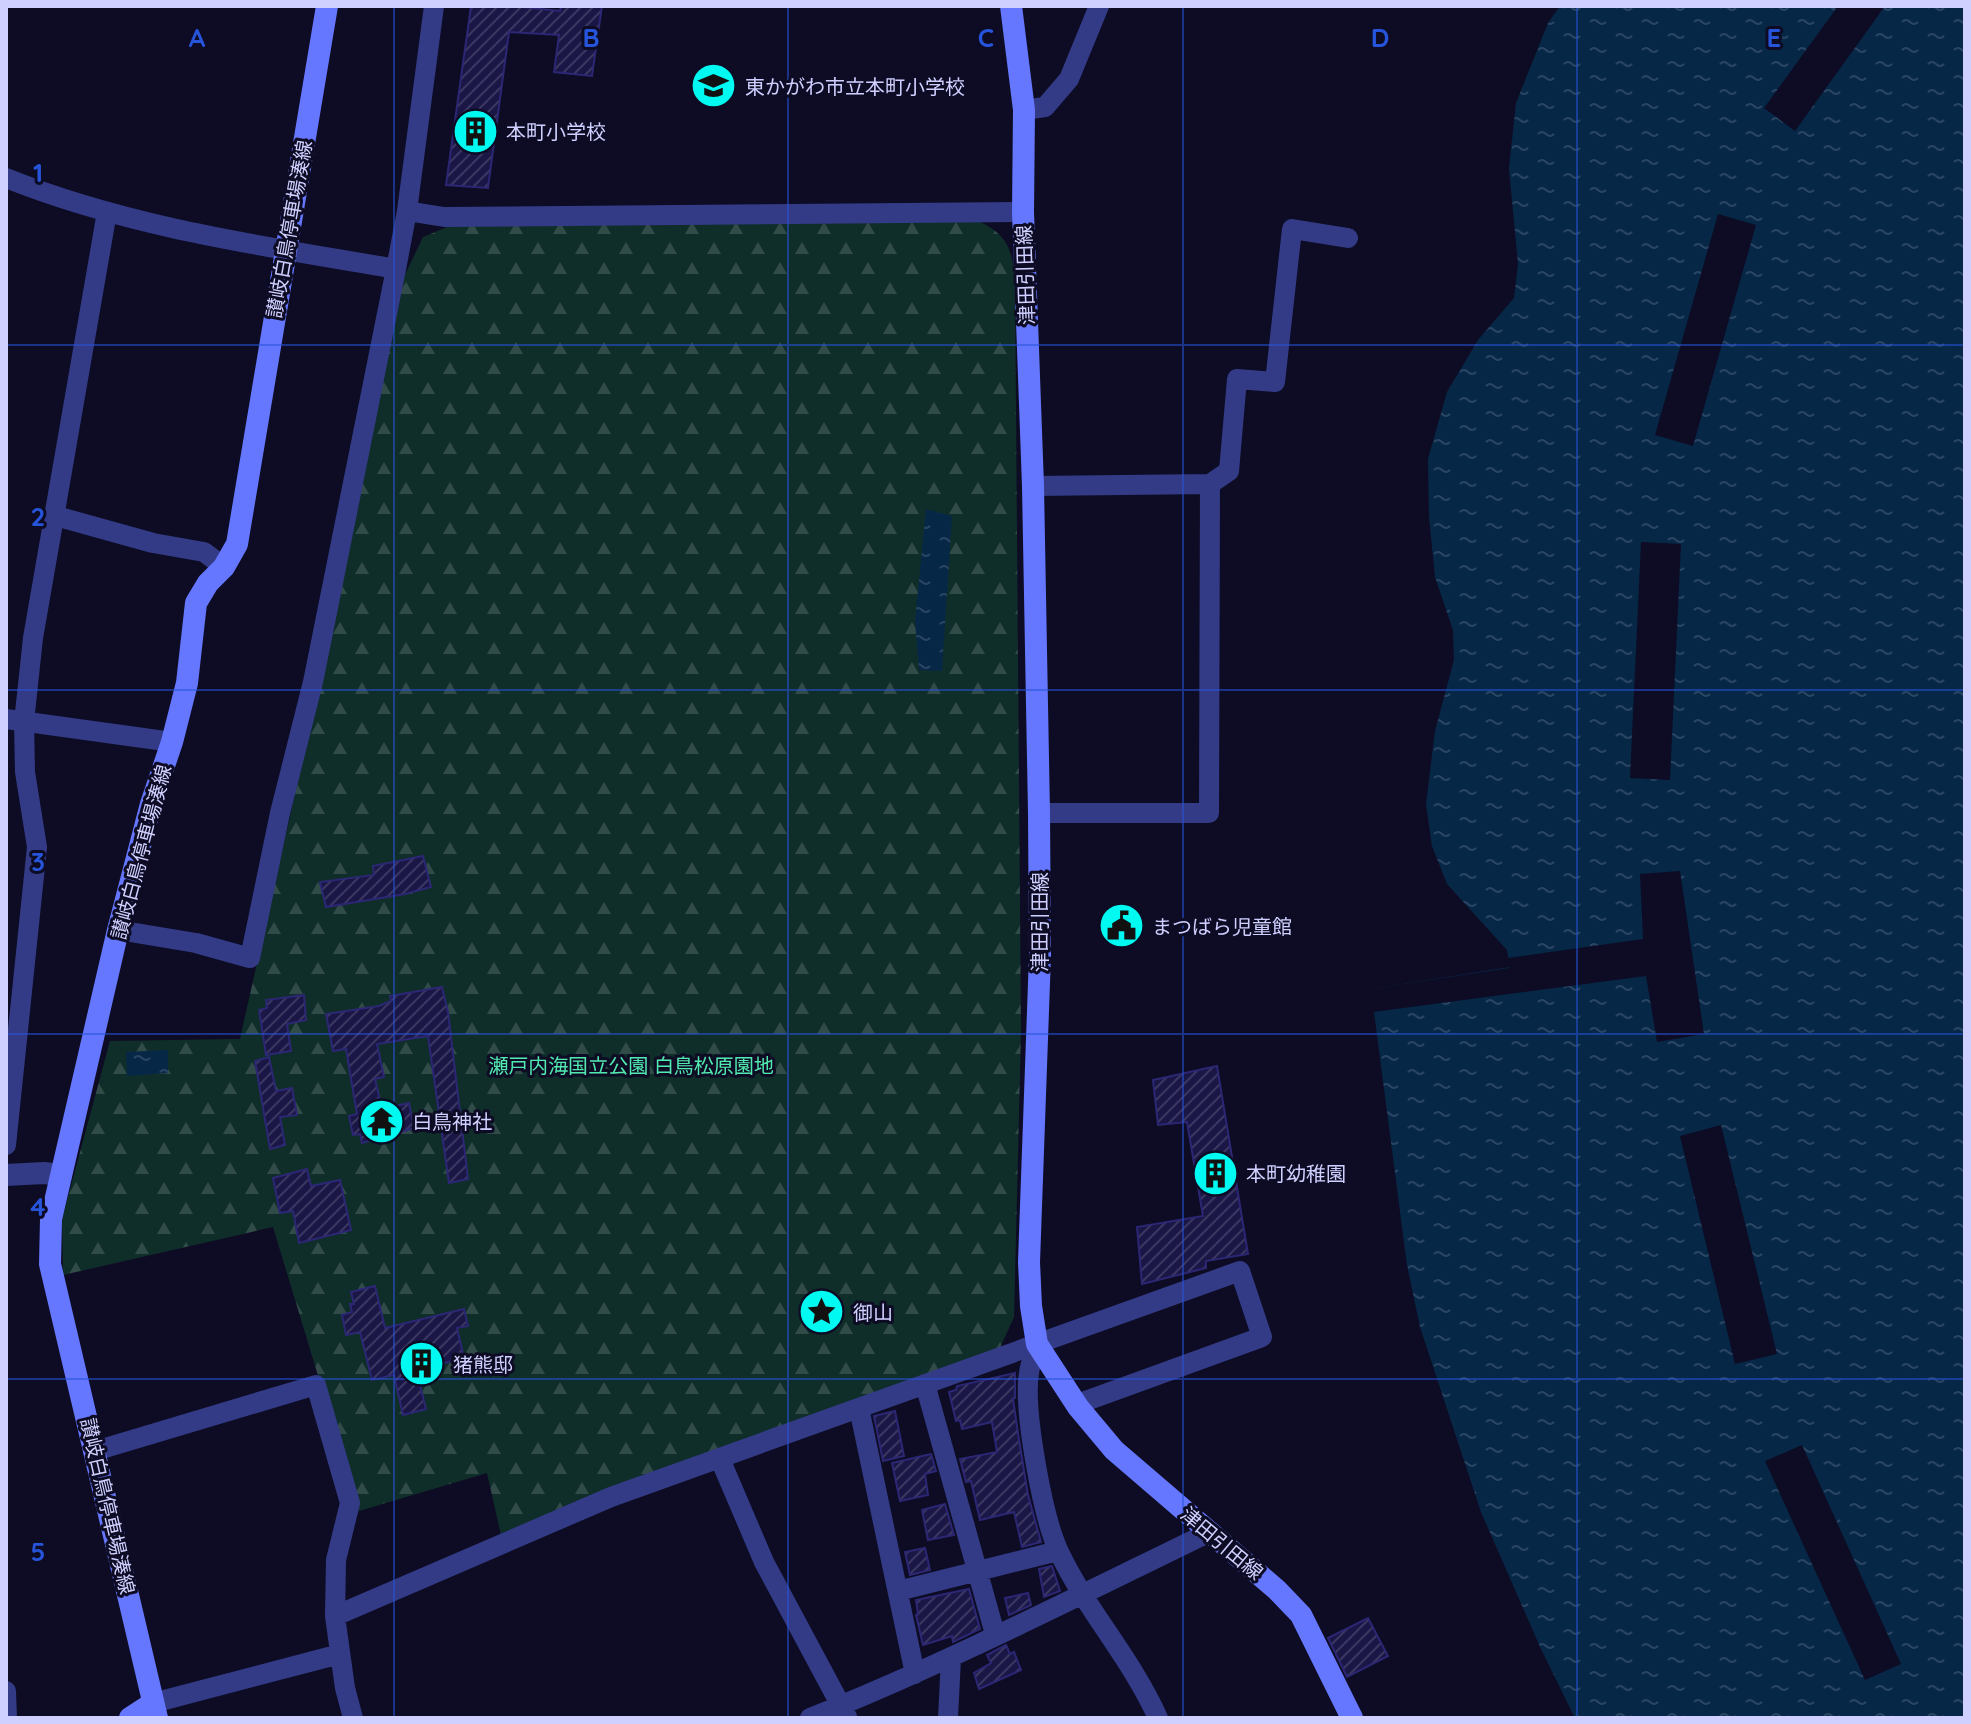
<svg xmlns="http://www.w3.org/2000/svg" width="1971" height="1724" viewBox="0 0 1971 1724" font-family="Quicksand,'Noto Sans JP',sans-serif">
	<style>
		.forest { fill: url(#forest-firs) }
		.water { fill: url(#water-ripples) }
		.pier { fill: #0d0c24 }
		.building { fill: url(#building-hatch); stroke: #2c2774; stroke-width: 2 }
		.lines { fill: none; stroke-linecap: round; stroke-linejoin: round }
		.minor { stroke: #333b87; stroke-width: 20 }
		.tertiary { stroke: #333b87; stroke-width: 22 }
		.secondary { stroke: #67f; stroke-width: 22 }
		.grid { fill: none; stroke: #2654da; stroke-width: 2; stroke-opacity: 0.55 }
		.labels { text-anchor: middle; dominant-baseline: central; stroke-width: 6; stroke-linejoin: round; paint-order: stroke }
		.poi-label { font-size: 20px; fill: #cfd0ff; stroke: #0d0c24; text-anchor: start }
		.street-label { font-size: 20px; fill: #cfd0ff; stroke: #0d0c24 }
		.park-label { font-size: 20px; fill: #51e9af; stroke: #0d0c24 }
		.grid-label { font-size: 26px; text-anchor: middle; font-weight: bold; fill: #2654da; stroke: #0d0c24; stroke-width: 6; stroke-linejoin: round; paint-order: stroke }
	</style>
	<defs>
		<pattern id="forest-firs" width="22" height="20" patternUnits="userSpaceOnUse" patternTransform="scale(2)"><rect width="22" height="20" fill="#0f2e29"/><path d="M5 1l3.5 6h-7zM16 11l3.5 6h-7z" fill="#314b49"/></pattern>
		<pattern id="water-ripples" width="26" height="14" patternUnits="userSpaceOnUse" patternTransform="scale(2)"><rect width="26" height="14" fill="#072747"/><path d="M2 4q2-2 4 0t4 0M15 11q2-2 4 0t4 0" fill="none" stroke="#2a4563"/></pattern>
		<pattern id="building-hatch" width="6" height="6" patternUnits="userSpaceOnUse" patternTransform="scale(2)"><rect width="6" height="6" fill="#1a1746"/><path d="M-1 1l2-2M0 6l6-6M5 7l2-2" fill="none" stroke="#3a3862"/></pattern>
	</defs>
	<rect width="100%" height="100%" fill="#0d0c24"/>
	<path class="forest" d="M 976,220 C 1010,235 1013,251 1015,287 L 1021,1031 L 1014,1317 L 1000,1348 L 707,1454 L 501,1535 L 487,1473 L 359,1511 L 273,1227 L 63,1275 L 62,1219 L 110,1041 L 240,1039 L 338,602 L 400,285 L 423,237 L 452,225 Z"/>
	<path class="water" d="M 1560,6 L 1965,6 L 1965,1718 L 1575,1718 L 1541,1649 L 1481,1512 L 1420,1327 L 1407,1265 L 1371,989 L 1510,967 L 1507,950 L 1447,884 L 1432,846 L 1426,804 L 1435,731 L 1454,660 L 1453,630 L 1435,577 L 1429,516 L 1428,459 L 1447,392 L 1478,340 L 1514,298 L 1518,264 L 1509,168 L 1516,103 L 1548,23 Z
		M 926,509 L 952,516 L 942,671 L 919,670 L 915,621 Z
		M 168,1050 L 168,1073 L 127,1076 L 126,1052 Z"/>
	<path class="pier" d="M 1838,6 L 1885,6 L 1795,131 L 1764,108 Z
		M 1718,214 L 1756,225 L 1693,446 L 1655,435 Z
		M 1641,542 L 1681,544 L 1670,780 L 1630,778 Z
		M 1680,871 L 1704,1034 L 1657,1042 L 1646,976 L 1373,1012 L 1371,989 L 1509,968 L 1508,958 L 1643,939 L 1640,874 Z
		M 1721,1125 L 1777,1354 L 1735,1364 L 1680,1136 Z
		M 1802,1445 L 1901,1664 L 1865,1680 L 1765,1461 Z"/>
	<path class="building" d="M 471,6 L 513,6 L 560,11 L 561,6 L 602,6 L 592,76 L 554,72 L 559,35 L 509,32 L 488,188 L 446,185 Z
		M 423,856 L 431,887 L 405,894 L 326,907 L 320,882 L 374,875 L 373,866 Z
		M 442,987 L 448,1012 L 468,1179 L 449,1183 L 428,1036 L 377,1044 L 384,1077 L 375,1079 L 382,1109 L 409,1103 L 414,1128 L 362,1143 L 360,1134 L 353,1135 L 349,1116 L 357,1114 L 346,1049 L 333,1051 L 326,1014 L 379,1006 L 391,1001 L 390,996 Z
		M 304,995 L 306,1020 L 287,1024 L 291,1051 L 266,1055 L 259,1010 L 267,1008 L 266,1000 Z
		M 269,1057 L 276,1091 L 292,1088 L 297,1115 L 280,1117 L 285,1145 L 270,1149 L 255,1061 Z
		M 1217,1066 L 1248,1254 L 1206,1261 L 1206,1268 L 1142,1284 L 1137,1227 L 1203,1216 L 1187,1122 L 1158,1125 L 1153,1080 Z
		M 307,1169 L 311,1186 L 340,1180 L 351,1230 L 299,1243 L 293,1211 L 280,1213 L 273,1178 Z
		M 375,1286 L 385,1328 L 464,1309 L 468,1326 L 457,1328 L 464,1358 L 416,1370 L 426,1409 L 403,1415 L 394,1375 L 372,1380 L 360,1332 L 346,1335 L 342,1315 L 352,1312 L 350,1304 L 354,1304 L 351,1292 Z
		M 1015,1373 L 1015,1398 L 1013,1399 L 1019,1440 L 1028,1495 L 1041,1542 L 1022,1547 L 1014,1512 L 980,1520 L 971,1481 L 966,1482 L 960,1459 L 997,1452 L 992,1422 L 962,1429 L 960,1420 L 956,1421 L 949,1392 L 956,1390 L 957,1386 Z
		M 895,1411 L 904,1456 L 883,1461 L 874,1416 Z
		M 931,1454 L 936,1471 L 925,1474 L 928,1495 L 900,1501 L 892,1463 Z
		M 945,1504 L 954,1535 L 928,1540 L 922,1510 Z
		M 925,1548 L 930,1570 L 910,1575 L 905,1552 Z
		M 1052,1566 L 1060,1591 L 1044,1597 L 1039,1569 Z
		M 969,1589 L 980,1629 L 953,1642 L 952,1636 L 923,1645 L 916,1615 L 918,1614 L 916,1600 Z
		M 1028,1593 L 1031,1605 L 1009,1615 L 1005,1598 Z
		M 1368,1618 L 1388,1656 L 1347,1677 L 1328,1638 Z
		M 1006,1645 L 1010,1654 L 1014,1652 L 1021,1670 L 979,1689 L 974,1673 L 991,1663 L 987,1655 Z"/>
	<g class="lines">
		<path class="minor" d="M 1024,110 L 1045,107 L 1069,79 L 1099,6
			M 6,178 C 131,228 264,246 396,269
			M 407,211 L 444,217 L 1023,212
			M 1210,484 L 1229,471 L 1237,379 L 1275,382 L 1292,229 L 1348,238
			M 1033,486 L 1210,484 L 1209,813 L 1039,813
			M 56,516 L 153,543 L 204,552 L 224,567
			M 6,719 L 172,742
			M 118,930 L 196,943 L 250,958 L 280,813 L 313,682 L 396,269 L 407,211 L 434,6
			M 6,1145 L 37,847 L 25,772 L 24,722 L 33,638 L 107,212
			M 1037,1344 C 1035,1353 1030,1363 1029,1373 C 1023,1410 1043,1520 1060,1554 C 1088,1612 1131,1658 1158,1718
			M 925,1384 L 995,1634
			M 859,1408 L 915,1674
			M 95,1451 L 316,1385 L 350,1503 L 336,1560 L 335,1616 L 345,1688 L 353,1718
			M 720,1459 L 764,1562 L 847,1717
			M 898,1591 L 1058,1551
			M 335,1616 L 611,1497 L 1240,1271 L 1262,1337 L 1083,1402 L 1078,1407
			M 6,1691 L 7,1718
			M 153,1703 L 340,1654
			M 810,1718 C 947,1663 1078,1596 1210,1532
			M 948,1718 L 951,1658"/>
		<path class="tertiary" d="M 6,1175 L 44,1173 L 61,1175"/>
		<path class="secondary" d="M 1011,6 L 1024,110 L 1023,212 L 1033,486 L 1039,813 L 1040,955 L 1029,1262 L 1031,1306 L 1037,1344 L 1078,1407 L 1114,1450 L 1277,1590 L 1301,1615 L 1352,1718
			M 130,1718 L 153,1703
			M 157,1718 L 50,1264 L 51,1219 L 118,930 L 151,804 L 172,742 L 187,683 L 196,603 L 208,583 L 224,567 L 237,544 L 327,6"/>
	</g>
	<path class="grid" d="M 394,6 L 394,1718M 788,6 L 788,1718M 1183,6 L 1183,1718M 1577,6 L 1577,1718M 6,345 L 1965,345M 6,690 L 1965,690M 6,1034 L 1965,1034M 6,1379 L 1965,1379"/>
	<defs>
		<symbol id="school-disc" viewBox="-11 -11 22 22"><circle r="9.5" fill="#00faf1" stroke="#0d0c24"/><path d="M0-5L7-2L0 1L-7-2ZM-4 1L0 2.5L4 1V4Q0 6-4 4Z" fill="#111"/></symbol>
		<symbol id="building-disc" viewBox="-11 -11 22 22"><circle r="9.5" fill="#00faf1" stroke="#0d0c24"/><path d="M-4-6H4V6H1V3H-1V6H-4ZM-2.5-4.3h1.7v1.8h-1.7ZM.8-4.3h1.7v1.8H.8ZM-2.5-1h1.7V.8h-1.7ZM.8-1h1.7V.8H.8Z" fill="#111"/></symbol>
		<symbol id="civic-disc" viewBox="-11 -11 22 22"><circle r="9.5" fill="#00faf1" stroke="#0d0c24"/><path d="M-.6-6.5H3V-4.5H.6V-3L4-1V1h2V6H-6V1h2V-1L-.6-3ZM-1.2 2.5V6h2.4V2.5Z" fill="#111"/></symbol>
		<symbol id="temple-disc" viewBox="-11 -11 22 22"><circle r="9.5" fill="#00faf1" stroke="#0d0c24"/><path d="M0-6L5-2H3V0L6.5 2.5H4V6H1.5V3h-3V6H-4V2.5H-6.5L-3 0V-2H-5Z" fill="#111"/></symbol>
		<symbol id="sight-disc" viewBox="-11 -11 22 22"><circle r="9.5" fill="#00faf1" stroke="#0d0c24"/><path d="M0-6L1.8-2.2L6-1.7L2.9 1.2L3.7 5.4L0 3.3L-3.7 5.4L-2.9 1.2L-6-1.7L-1.8-2.2Z" fill="#111"/></symbol>
	</defs>
	<g fill-rule="evenodd">
		<use href="#school-disc" x="688" y="60" width="51" height="51"/>
		<use href="#building-disc" x="450" y="106" width="51" height="51"/>
		<use href="#civic-disc" x="1096" y="900" width="51" height="51"/>
		<use href="#temple-disc" x="356" y="1096" width="51" height="51"/>
		<use href="#building-disc" x="1190" y="1148" width="51" height="51"/>
		<use href="#sight-disc" x="796" y="1286" width="51" height="51"/>
		<use href="#building-disc" x="396" y="1338" width="51" height="51"/>
	</g>
	<g class="labels">
		<g class="poi-label">
			<text x="745" y="86">東かがわ市立本町小学校</text>
			<text x="506" y="131">本町小学校</text>
			<text x="1152" y="926">まつばら児童館</text>
			<text x="412" y="1121">白鳥神社</text>
			<text x="1246" y="1173">本町幼稚園</text>
			<text x="853" y="1312">御山</text>
			<text x="453" y="1364">猪熊邸</text>
		</g>
		<g class="street-label">
			<text transform="translate(289 229) rotate(-80)">讃岐白鳥停車場湊線</text>
			<text transform="translate(1025 275) rotate(-92)">津田引田線</text>
			<text transform="translate(141 852) rotate(-75)">讃岐白鳥停車場湊線</text>
			<text transform="translate(1039 922) rotate(-90)">津田引田線</text>
			<text transform="translate(108 1506) rotate(77)">讃岐白鳥停車場湊線</text>
			<text transform="translate(1222 1543) rotate(40)">津田引田線</text>
		</g>
		<g class="park-label">
			<text x="631" y="1065">瀬戸内海国立公園 白鳥松原園地</text>
		</g>
	</g>
	<g class="grid-label">
		<text x="197" y="47">A</text>
		<text x="591" y="47">B</text>
		<text x="986" y="47">C</text>
		<text x="1380" y="47">D</text>
		<text x="1774" y="47">E</text>
		<text x="38" y="182">1</text>
		<text x="38" y="526">2</text>
		<text x="38" y="871">3</text>
		<text x="38" y="1216">4</text>
		<text x="38" y="1561">5</text>
	</g>
	<rect width="1971" height="1724" fill="none" stroke="#cfd0ff" stroke-width="16"/>
</svg>
